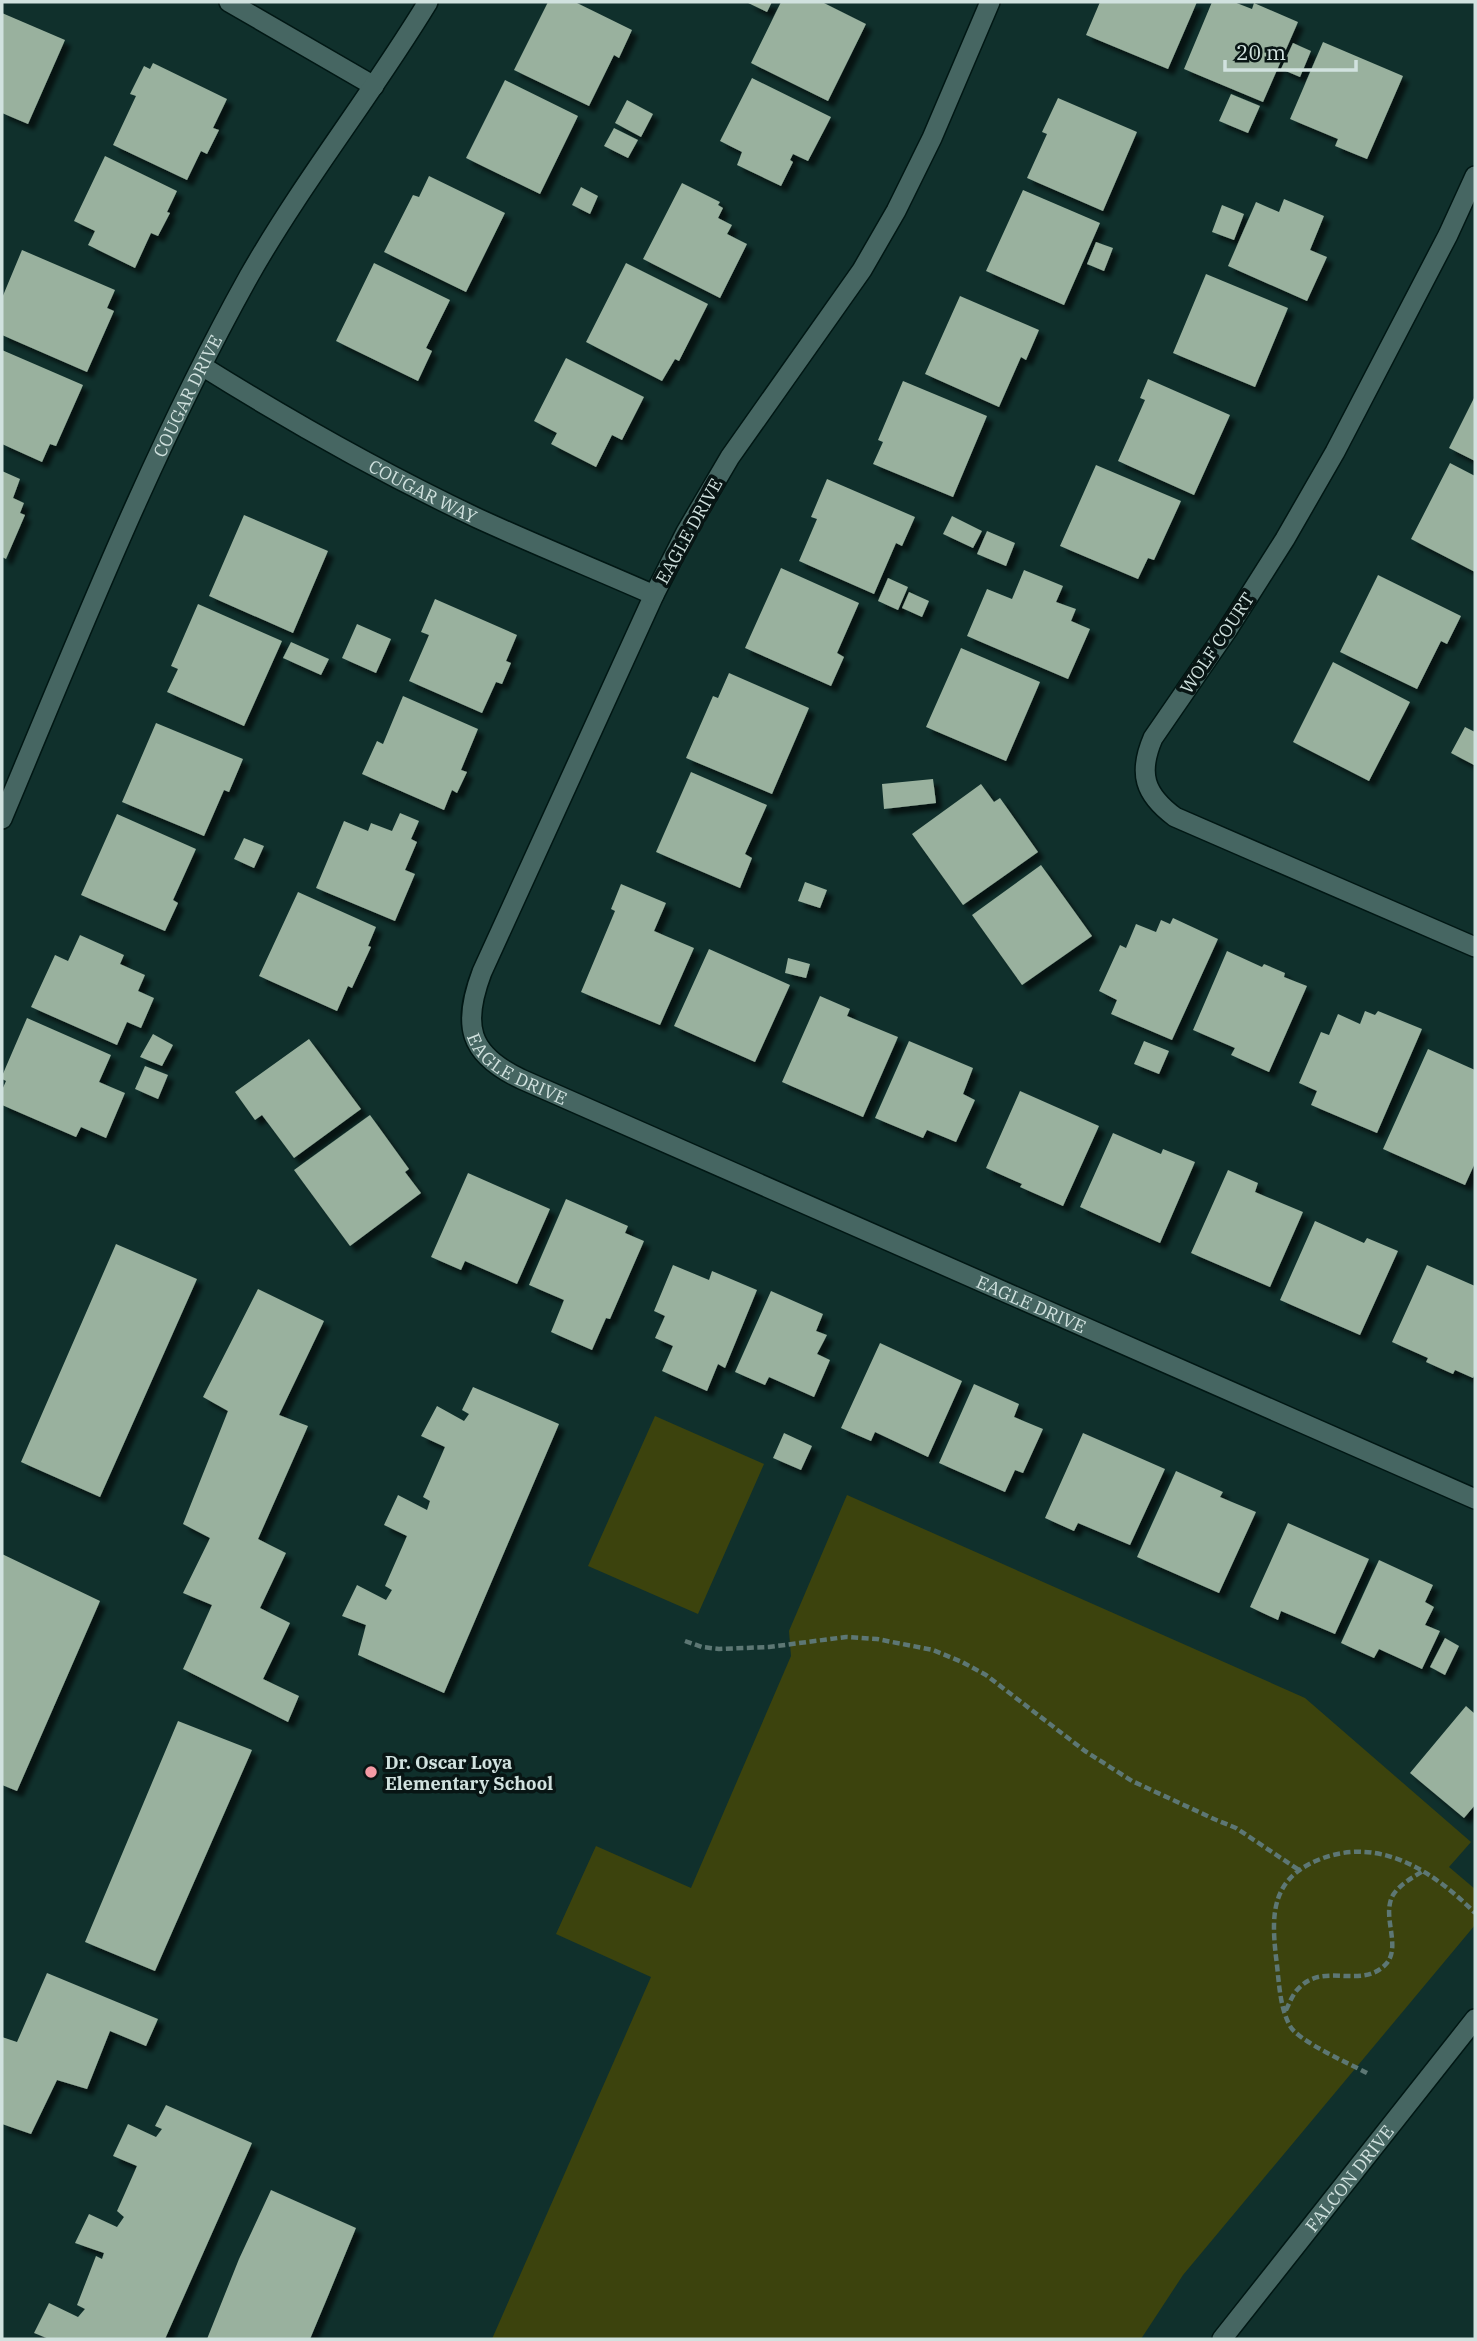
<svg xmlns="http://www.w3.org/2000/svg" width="1477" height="2341" viewBox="0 0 1477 2341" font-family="'IBM Plex Serif',serif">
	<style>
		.green { fill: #3c430d }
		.building { fill: #99b19e; filter: url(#shadow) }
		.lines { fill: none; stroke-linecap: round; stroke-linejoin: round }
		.minor-casing { stroke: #011714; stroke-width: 22 }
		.path { stroke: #5d7774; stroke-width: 4.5; stroke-dasharray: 7 3.5; stroke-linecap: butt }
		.minor { stroke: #466662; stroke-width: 19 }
		.poi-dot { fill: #f49aa4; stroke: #081514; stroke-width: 2.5 }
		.labels { text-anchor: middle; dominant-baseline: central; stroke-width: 7; stroke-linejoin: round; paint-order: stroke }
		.street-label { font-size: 18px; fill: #d1e2df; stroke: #081514 }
		.poi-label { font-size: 18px; font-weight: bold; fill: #d1e2df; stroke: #081514; text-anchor: start }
	</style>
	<defs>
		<filter id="shadow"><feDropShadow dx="6" dy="6" stdDeviation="2" flood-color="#0009"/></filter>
	</defs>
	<rect width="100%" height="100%" fill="#10302c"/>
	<path class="green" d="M 655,1416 L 764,1464 L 698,1614 L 588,1566 Z
		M 847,1495 L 1305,1698 L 1471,1842 L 1449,1867 L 1475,1889 L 1475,1925 L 1183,2275 L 1141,2339 L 492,2339 L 651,1977 L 556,1934 L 596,1846 L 691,1888 L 791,1656 L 789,1631 Z"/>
	<path class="building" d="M 548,2 L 575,2 L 632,30 L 619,58 L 614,55 L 589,106 L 514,70 Z
		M 746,2 L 772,2 L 767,12 Z
		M 781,2 L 822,2 L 866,24 L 828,101 L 751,63 Z
		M 1100,2 L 1197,2 L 1168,69 L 1086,35 Z
		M 1212,2 L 1234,2 L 1252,9 L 1254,3 L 1298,22 L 1263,102 L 1184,69 Z
		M 2,13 L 65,40 L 28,124 L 2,113 Z
		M 1323,42 L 1403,76 L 1367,159 L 1335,146 L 1338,139 L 1290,119 Z
		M 1293,43 L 1311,51 L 1300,77 L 1281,69 Z
		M 153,63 L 227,99 L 213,128 L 219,130 L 207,154 L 201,151 L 187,180 L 113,145 L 136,96 L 130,94 L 144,66 L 150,69 Z
		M 752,78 L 831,117 L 808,161 L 793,154 L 790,160 L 793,162 L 781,186 L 737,165 L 742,152 L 720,141 Z
		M 505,80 L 578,116 L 540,194 L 466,158 Z
		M 1231,94 L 1260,106 L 1248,133 L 1219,121 Z
		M 1058,98 L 1137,132 L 1103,211 L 1027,178 L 1047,134 L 1042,132 Z
		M 627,100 L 653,114 L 641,137 L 615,123 Z
		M 614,128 L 638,140 L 628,158 L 604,146 Z
		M 105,156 L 177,191 L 167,212 L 170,213 L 158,236 L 151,233 L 135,268 L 88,245 L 95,231 L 74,221 Z
		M 429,176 L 505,213 L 466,292 L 384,252 L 413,195 L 419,197 Z
		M 682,183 L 720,202 L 718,205 L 723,208 L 718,218 L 732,225 L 727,234 L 747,244 L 720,298 L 643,259 Z
		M 581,187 L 598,196 L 590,214 L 572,205 Z
		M 1023,190 L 1100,223 L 1064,305 L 986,271 Z
		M 1284,199 L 1324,216 L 1310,250 L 1327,257 L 1307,301 L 1228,266 L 1256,202 L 1279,212 Z
		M 1222,205 L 1244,214 L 1234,240 L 1212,232 Z
		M 1096,242 L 1113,248 L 1104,271 L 1087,264 Z
		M 22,250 L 115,290 L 107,308 L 114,311 L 87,372 L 2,335 L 2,298 Z
		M 374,263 L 450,300 L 426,348 L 432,351 L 418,381 L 336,341 Z
		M 626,263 L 708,304 L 679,361 L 675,359 L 662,381 L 586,342 Z
		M 1206,274 L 1288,308 L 1255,387 L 1173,353 Z
		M 960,296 L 1039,330 L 1026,360 L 1021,357 L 999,407 L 925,374 Z
		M 2,350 L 83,385 L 56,446 L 50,444 L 42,462 L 2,444 Z
		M 566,358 L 644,397 L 622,440 L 612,435 L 596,467 L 551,444 L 557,433 L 534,421 Z
		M 1148,379 L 1230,415 L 1194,495 L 1118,461 L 1145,400 L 1140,398 Z
		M 903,381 L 987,416 L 953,497 L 873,464 L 883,442 L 878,440 Z
		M 1475,396 L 1475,461 L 1449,448 Z
		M 1450,463 L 1475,476 L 1475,572 L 1411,539 Z
		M 1096,465 L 1181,501 L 1154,560 L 1148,558 L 1138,579 L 1060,546 Z
		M 2,471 L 20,479 L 13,498 L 24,503 L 20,513 L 25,515 L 6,559 L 2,557 Z
		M 827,479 L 915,517 L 902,546 L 896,543 L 874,594 L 799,561 L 817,519 L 811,517 Z
		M 244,515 L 328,551 L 293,633 L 209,596 Z
		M 952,516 L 982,531 L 973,548 L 943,534 Z
		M 987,531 L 1015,543 L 1006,566 L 977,554 Z
		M 781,568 L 859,603 L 837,653 L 844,657 L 831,686 L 745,648 Z
		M 1024,570 L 1063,586 L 1056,602 L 1076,609 L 1071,621 L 1090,629 L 1068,679 L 967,636 L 987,589 L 1012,599 Z
		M 1378,575 L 1461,616 L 1447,644 L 1441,641 L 1417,689 L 1340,652 Z
		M 888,578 L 908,587 L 898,610 L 878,601 Z
		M 909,592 L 929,601 L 922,617 L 902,608 Z
		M 435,599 L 517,635 L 506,661 L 511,663 L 502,684 L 496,682 L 482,713 L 409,681 L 429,635 L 421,632 Z
		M 198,604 L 282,641 L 244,726 L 167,692 L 178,669 L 171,666 Z
		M 357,624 L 391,639 L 376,673 L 342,658 Z
		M 291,642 L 329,659 L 321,675 L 283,658 Z
		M 961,648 L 1040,682 L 1006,761 L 926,727 Z
		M 1333,662 L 1410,702 L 1369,781 L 1293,742 Z
		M 729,673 L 809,708 L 772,794 L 686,758 L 713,696 L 718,698 Z
		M 403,696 L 478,729 L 461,770 L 467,772 L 457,793 L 452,790 L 444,810 L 362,774 L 377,741 L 383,744 Z
		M 156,723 L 243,759 L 229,792 L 224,790 L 204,836 L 122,802 Z
		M 1465,727 L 1475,732 L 1474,765 L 1451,753 Z
		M 691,772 L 767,805 L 745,854 L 752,858 L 740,888 L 656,852 Z
		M 933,779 L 936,803 L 884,809 L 882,784 Z
		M 981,784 L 994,802 L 1000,798 L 1038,852 L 963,905 L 912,834 Z
		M 400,813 L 419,821 L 411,839 L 417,842 L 405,870 L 415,874 L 395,921 L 316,888 L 344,821 L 368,831 L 371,823 L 392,831 Z
		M 117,814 L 196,849 L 173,900 L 178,903 L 165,931 L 81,895 Z
		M 244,838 L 264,846 L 254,868 L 234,859 Z
		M 1041,865 L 1092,936 L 1022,985 L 972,915 Z
		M 805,882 L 827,890 L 820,908 L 798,901 Z
		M 621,884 L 666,903 L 654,931 L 694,948 L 660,1025 L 581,992 L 615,911 L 611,909 Z
		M 298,892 L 376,927 L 368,946 L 371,947 L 352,988 L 348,986 L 337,1011 L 259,976 Z
		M 1173,918 L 1218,939 L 1172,1040 L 1111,1014 L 1117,1000 L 1099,991 L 1120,945 L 1126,948 L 1136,924 L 1156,932 L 1161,920 L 1170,924 Z
		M 80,935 L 124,955 L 120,964 L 145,975 L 138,991 L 154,998 L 141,1028 L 127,1022 L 117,1045 L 31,1007 L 55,955 L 68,961 Z
		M 709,949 L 790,985 L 755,1062 L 674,1026 Z
		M 1227,951 L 1262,967 L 1264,964 L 1285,973 L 1284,977 L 1307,986 L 1269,1072 L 1231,1055 L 1235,1048 L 1193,1030 Z
		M 788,958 L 810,964 L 806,978 L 785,973 Z
		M 820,996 L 850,1009 L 847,1016 L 898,1037 L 863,1117 L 782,1082 Z
		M 1365,1011 L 1375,1015 L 1378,1011 L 1422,1029 L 1377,1133 L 1311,1105 L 1317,1091 L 1299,1083 L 1321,1032 L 1329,1035 L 1338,1014 L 1360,1024 Z
		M 27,1018 L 111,1055 L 99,1082 L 125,1093 L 106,1138 L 81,1127 L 76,1137 L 2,1105 L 2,1090 L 6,1081 L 2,1079 L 2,1076 Z
		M 153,1034 L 173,1045 L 162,1066 L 140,1057 Z
		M 309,1039 L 361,1109 L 294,1158 L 262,1115 L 255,1120 L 235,1092 Z
		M 909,1041 L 973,1068 L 963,1094 L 975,1100 L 956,1142 L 927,1130 L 923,1138 L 875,1118 Z
		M 1144,1041 L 1169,1051 L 1159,1074 L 1134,1064 Z
		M 1428,1049 L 1475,1070 L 1475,1163 L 1465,1185 L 1383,1149 Z
		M 145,1066 L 168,1075 L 158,1099 L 135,1089 Z
		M 1020,1091 L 1099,1126 L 1063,1206 L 1020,1187 L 1022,1184 L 986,1168 Z
		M 370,1115 L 409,1169 L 405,1172 L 421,1193 L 350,1246 L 294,1170 Z
		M 1113,1133 L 1161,1154 L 1163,1149 L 1195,1162 L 1160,1243 L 1080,1207 Z
		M 1228,1170 L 1258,1183 L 1255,1192 L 1303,1212 L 1270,1287 L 1191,1253 Z
		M 468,1173 L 550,1209 L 517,1284 L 465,1261 L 461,1270 L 431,1257 Z
		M 566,1199 L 628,1226 L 625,1233 L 644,1241 L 610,1319 L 606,1318 L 592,1350 L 551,1332 L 564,1300 L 529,1285 Z
		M 1315,1221 L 1364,1243 L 1367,1238 L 1398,1251 L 1360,1335 L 1280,1300 Z
		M 116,1244 L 197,1279 L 100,1497 L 21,1462 Z
		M 673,1265 L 709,1280 L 712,1271 L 757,1290 L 725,1368 L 718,1364 L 707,1391 L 662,1371 L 673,1346 L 655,1338 L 665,1316 L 654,1311 Z
		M 1427,1265 L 1475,1286 L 1475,1374 L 1473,1378 L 1455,1370 L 1453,1374 L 1426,1362 L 1428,1358 L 1392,1342 Z
		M 258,1289 L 324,1321 L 279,1415 L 308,1426 L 258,1539 L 286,1553 L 260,1608 L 290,1623 L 263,1679 L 299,1696 L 288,1722 L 183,1669 L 212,1605 L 183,1593 L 210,1538 L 183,1524 L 228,1411 L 203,1397 Z
		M 771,1291 L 823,1314 L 816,1331 L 827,1335 L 817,1354 L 830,1360 L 814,1397 L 769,1377 L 765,1385 L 735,1372 Z
		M 880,1343 L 962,1381 L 928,1457 L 875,1432 L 871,1441 L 841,1428 Z
		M 974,1384 L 1019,1404 L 1014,1417 L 1043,1429 L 1023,1473 L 1015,1470 L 1005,1492 L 939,1463 Z
		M 473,1387 L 559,1424 L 444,1693 L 358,1655 L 366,1625 L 342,1616 L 357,1585 L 386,1600 L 392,1590 L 385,1586 L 407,1536 L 384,1525 L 398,1495 L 427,1510 L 430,1501 L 423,1497 L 445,1447 L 421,1436 L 437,1406 L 464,1421 L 469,1414 L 462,1410 Z
		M 784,1433 L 812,1446 L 801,1470 L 773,1458 Z
		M 1083,1433 L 1165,1469 L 1130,1545 L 1078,1523 L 1074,1531 L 1045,1518 Z
		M 1176,1471 L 1223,1492 L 1220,1497 L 1256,1512 L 1219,1593 L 1137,1557 Z
		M 1288,1523 L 1369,1559 L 1335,1634 L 1281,1611 L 1278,1620 L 1250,1607 Z
		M 2,1554 L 100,1601 L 17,1791 L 2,1785 Z
		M 1379,1560 L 1433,1585 L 1425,1602 L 1434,1607 L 1425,1625 L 1440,1631 L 1422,1669 L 1379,1649 L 1374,1658 L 1341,1643 Z
		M 1445,1638 L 1459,1646 L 1445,1675 L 1430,1667 Z
		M 1466,1706 L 1475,1714 L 1475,1805 L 1464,1818 L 1410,1773 Z
		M 178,1721 L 252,1750 L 155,1971 L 85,1942 Z
		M 47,1973 L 158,2019 L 146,2046 L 110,2031 L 87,2089 L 57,2080 L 31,2134 L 2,2124 L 2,2037 L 17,2042 Z
		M 166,2105 L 252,2143 L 165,2339 L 49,2339 L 34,2333 L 49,2303 L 78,2317 L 85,2309 L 77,2305 L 96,2256 L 102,2259 L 104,2253 L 75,2243 L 89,2214 L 117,2227 L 124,2217 L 117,2211 L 137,2166 L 113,2156 L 128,2124 L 156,2137 L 162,2129 L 155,2126 Z
		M 271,2190 L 356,2228 L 328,2296 L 310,2339 L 207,2339 L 239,2259 Z"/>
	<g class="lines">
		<defs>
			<g id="minor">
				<path d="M 229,2 L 374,86"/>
				<path id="s1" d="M 990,2 L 932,138 L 896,211 L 862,270 L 730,457 L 686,532 L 654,595 L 482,972 C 462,1025 468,1054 521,1079 L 1475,1499"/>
				<path d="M 1475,176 L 1448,235 L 1335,452 L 1285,539 L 1228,629 L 1153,738 C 1138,773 1144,794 1175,817 L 1475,947"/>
				<path id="s2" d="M 202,366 C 290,421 382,473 477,518 C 536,545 595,569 654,595"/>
				<path id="s3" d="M 2,819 C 79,636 152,450 249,276 C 303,181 371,96 428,2"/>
				<path id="s4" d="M 1222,2339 L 1475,2019"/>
			</g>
		</defs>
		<use href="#minor" class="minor-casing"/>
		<path class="path" d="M 685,1641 L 702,1647 L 719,1649 L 769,1647 L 846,1637 L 877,1639 L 933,1650 L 962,1662 L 986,1675 L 1085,1751 L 1132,1781 L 1214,1819 L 1236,1828 L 1299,1870
			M 1286,2010 C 1290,2002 1293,1993 1300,1987 C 1325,1962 1362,1990 1386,1964 C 1402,1946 1381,1916 1393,1895 C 1400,1884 1412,1878 1423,1871
			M 1367,2073 C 1350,2064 1298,2041 1290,2026 C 1279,2006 1279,1979 1276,1957 C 1271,1913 1272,1879 1318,1860 C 1379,1835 1433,1871 1475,1913"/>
		<use href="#minor" class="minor"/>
	</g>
	<circle class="poi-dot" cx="371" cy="1772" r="7"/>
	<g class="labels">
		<g class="street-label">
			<text stroke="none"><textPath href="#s3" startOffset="462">COUGAR DRIVE</textPath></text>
			<text stroke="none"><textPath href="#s2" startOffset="254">COUGAR WAY</textPath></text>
			<text transform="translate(689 531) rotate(-61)">EAGLE DRIVE</text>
			<text transform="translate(1217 643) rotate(-56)">WOLF COURT</text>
			<text stroke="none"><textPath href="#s1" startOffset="1220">EAGLE DRIVE</textPath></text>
			<text stroke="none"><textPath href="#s1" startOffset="1787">EAGLE DRIVE</textPath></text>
			<text stroke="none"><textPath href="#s4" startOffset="205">FALCON DRIVE</textPath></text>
		</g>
		<g class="poi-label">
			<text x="385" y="1762">Dr. Oscar Loya<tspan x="385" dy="21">Elementary School</tspan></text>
		</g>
	</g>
	<rect width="1477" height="2341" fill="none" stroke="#d1e2df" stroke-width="7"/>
	<path d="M1225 60v10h131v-10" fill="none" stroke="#d1e2df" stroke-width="3.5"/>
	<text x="1236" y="60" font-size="21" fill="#d1e2df" stroke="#081514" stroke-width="5" paint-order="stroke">20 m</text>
</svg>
